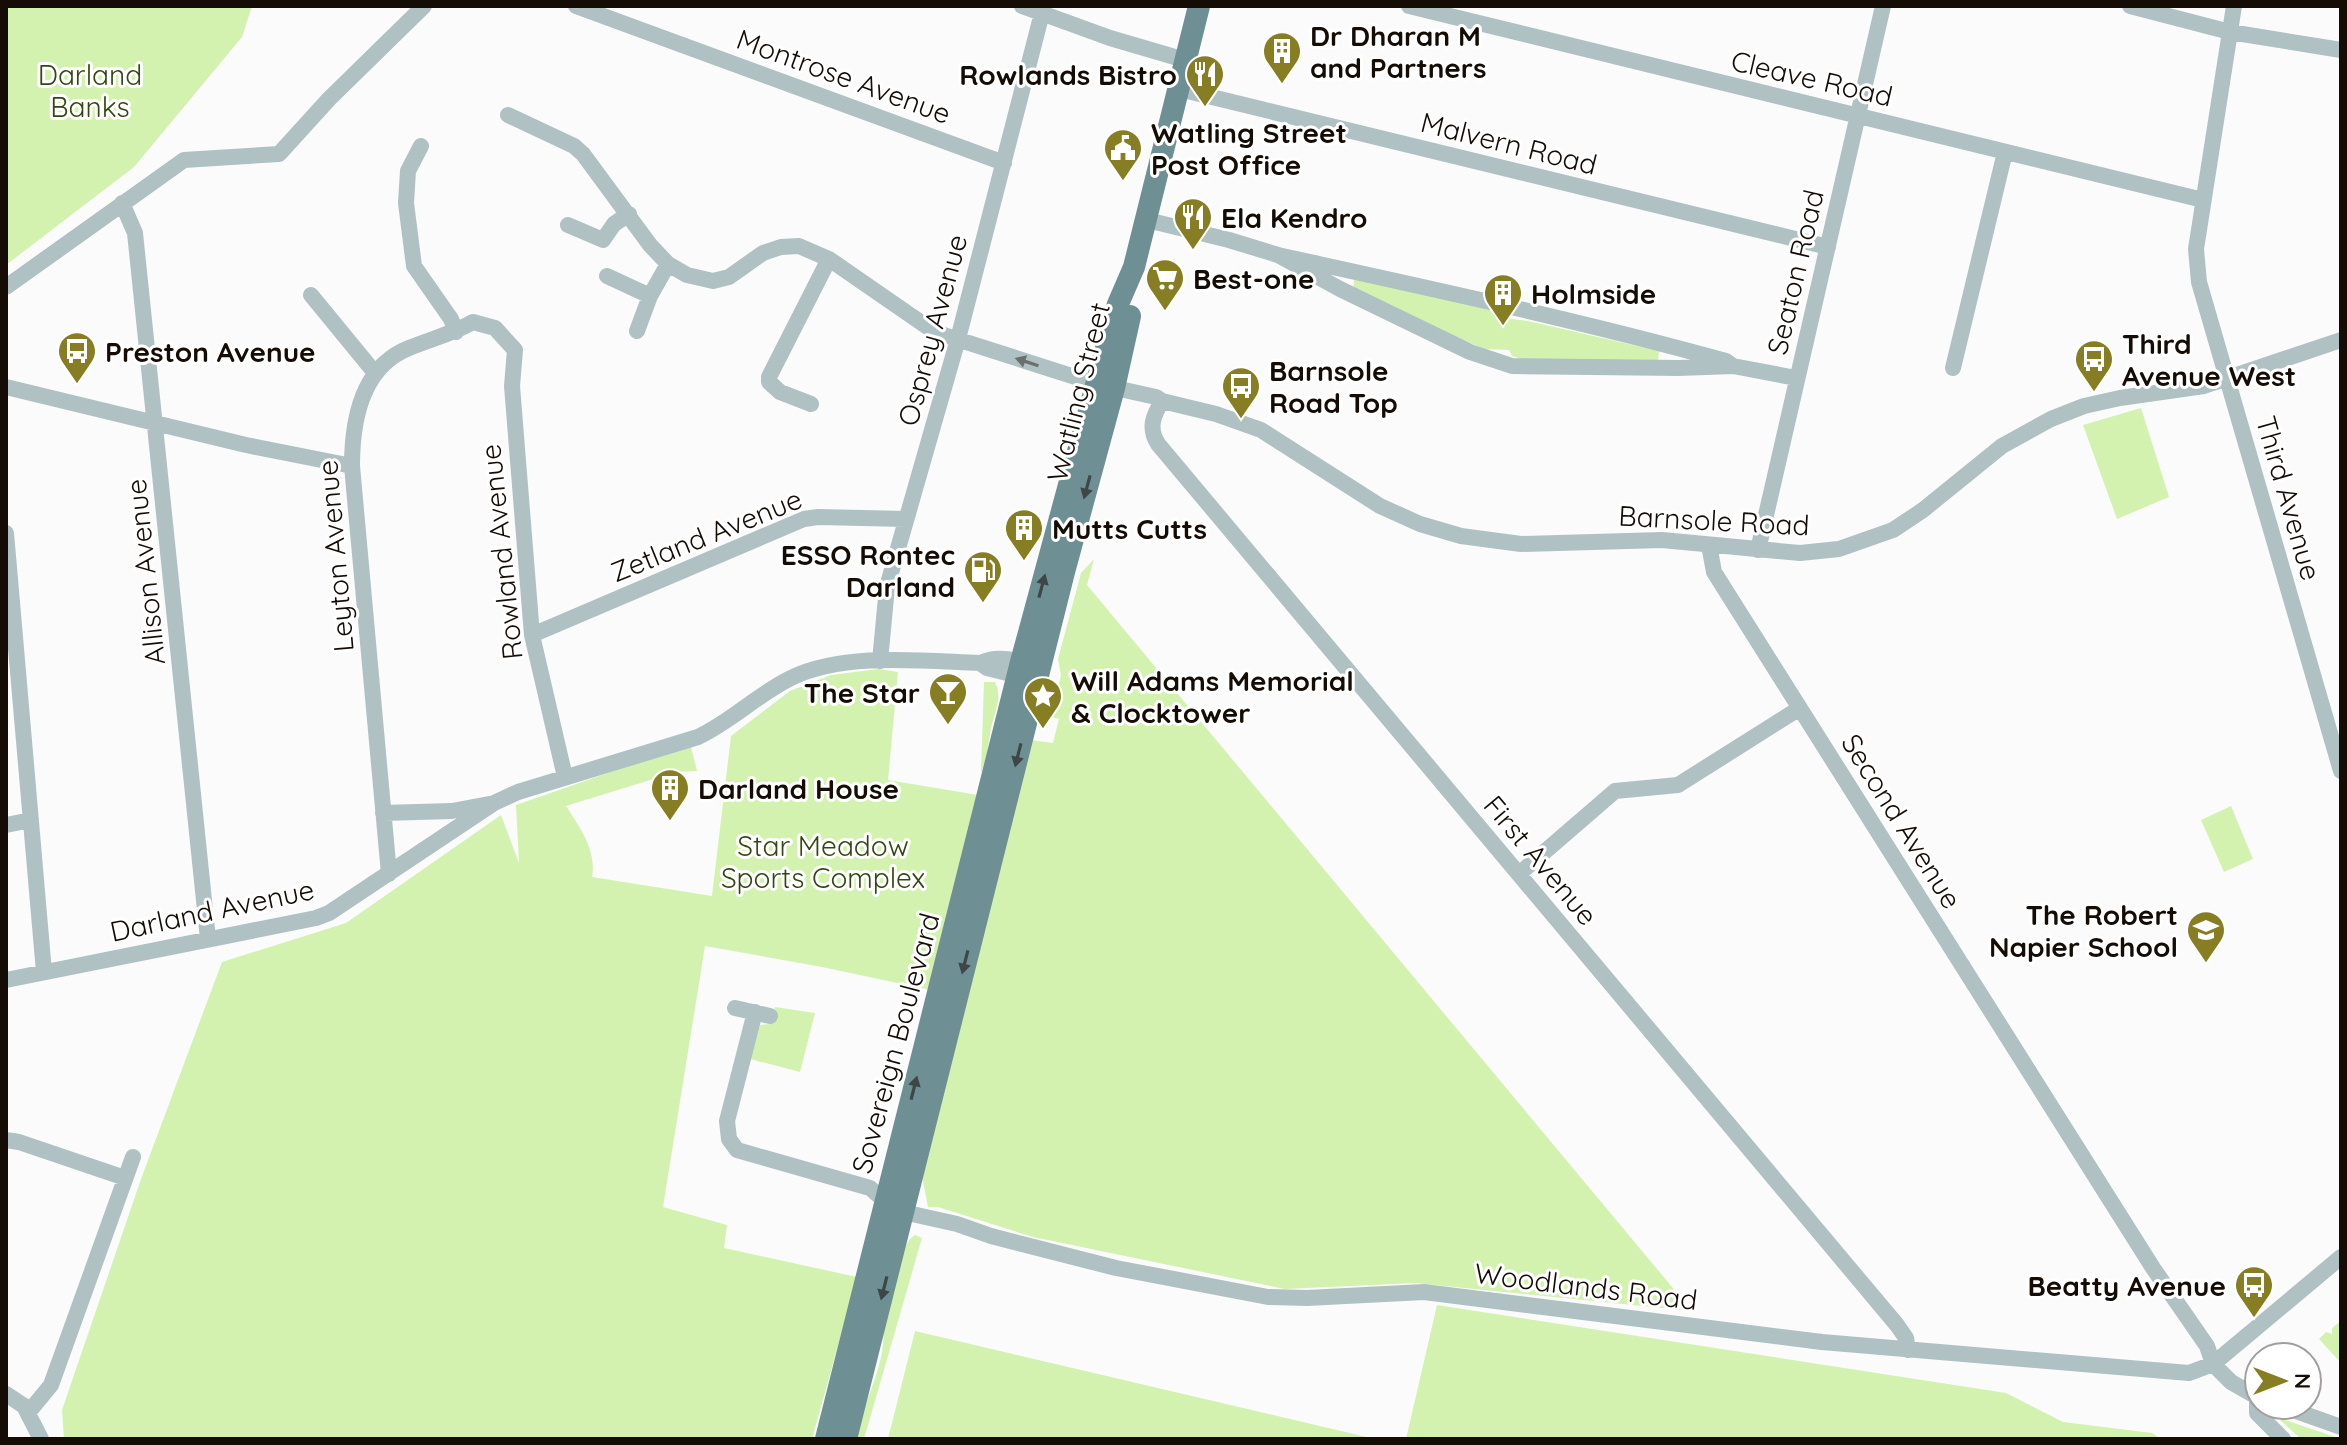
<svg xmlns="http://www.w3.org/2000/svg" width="2347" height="1445" viewBox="0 0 2347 1445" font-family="Quicksand,sans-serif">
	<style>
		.green { fill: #d3f2b0 }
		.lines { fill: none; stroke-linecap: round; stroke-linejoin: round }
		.minor { stroke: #afc1c3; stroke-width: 16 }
		.major { stroke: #6e8f93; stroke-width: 22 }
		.oneway { fill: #6a706e }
		.oneway2 { fill: #3d4745 }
		.labels { text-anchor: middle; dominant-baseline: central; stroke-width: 6; stroke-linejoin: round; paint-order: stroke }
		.poi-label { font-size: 28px; font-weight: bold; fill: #150c05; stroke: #fff; text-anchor: start }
		.park-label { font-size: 28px; fill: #324810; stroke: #fff }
		.street-label { font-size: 28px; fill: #150c05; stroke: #fff }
	</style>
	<rect width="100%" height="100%" fill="#fbfbfb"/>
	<path class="green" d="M 6,6 L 252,6 L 242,37 L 134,167 L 6,265 Z
		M 1355,274 L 1492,311 L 1496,317 L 1528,321 L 1659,351 L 1658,362 L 1524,360 L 1512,356 L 1509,350 L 1485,349 L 1446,333 L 1353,288 Z
		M 2141,408 L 2169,497 L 2117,519 L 2083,425 Z
		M 1094,559 L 1087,585 L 1692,1311 L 1416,1283 L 1285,1289 L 1033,1237 L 938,1207 L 928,1207 L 921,1171 L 1031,740 L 1053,743 L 1059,719 L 1046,715 L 1052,695 L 1058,688 L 1061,675 L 1058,659 L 1081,573 Z
		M 879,669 L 898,672 L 888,780 L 978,795 L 930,990 L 822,967 L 705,946 L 663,1207 L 727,1225 L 724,1248 L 857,1277 L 812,1439 L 64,1439 L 62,1410 L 141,1179 L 222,962 L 346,923 L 501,815 L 519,863 L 516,805 L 648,759 L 691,747 L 697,771 L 676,772 L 566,806 C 580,828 597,850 592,877 L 712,896 L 731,736 L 790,691 L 831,675 Z
		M 984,682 L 995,682 C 1004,699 992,716 990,734 C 987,751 988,756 981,773 Z
		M 2231,806 L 2253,859 L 2224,872 L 2201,820 Z
		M 775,1007 L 815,1013 L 800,1072 L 750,1059 L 760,1025 L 771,1024 Z
		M 915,1235 L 922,1238 L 864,1439 L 855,1439 C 861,1411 875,1385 881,1357 C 884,1345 883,1332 885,1320 C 887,1302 899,1243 915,1235 Z
		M 1437,1305 L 2006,1393 L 2063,1422 L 2152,1433 L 2161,1439 L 1406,1439 Z
		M 2341,1321 L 2341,1363 L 2319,1339 L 2326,1332 L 2332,1334 L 2332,1328 Z
		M 915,1331 L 1375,1439 L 888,1439 Z
		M 2282,1419 L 2341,1439 L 2301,1439 L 2280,1420 Z"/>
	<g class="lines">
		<path class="minor" d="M 576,6 L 1004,163
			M 1022,6 L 1110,38 L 1185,60
			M 1409,6 L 2203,200
			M 2130,6 L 2230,32 L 2341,50
			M 2234,6 L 2196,249 L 2199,282 L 2341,771
			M 1179,89 L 1828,247
			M 508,115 L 574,146 L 583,154 L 650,245 L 668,264 L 687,275 L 713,281 L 729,277 L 763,253 L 781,247 L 799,246 L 829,259 L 926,326 L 944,335 L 1097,384 L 1156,397 L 1162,401 L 1216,414 L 1261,430 L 1380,506 L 1420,524 L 1461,536 L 1521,544 L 1662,540 L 1800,553 L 1839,549 L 1893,530 L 1923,510 L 2002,446 L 2051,419 L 2084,406 L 2120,398 L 2204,386 L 2341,340
			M 421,146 L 408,171 L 406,203 L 414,266 L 451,319 L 456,332
			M 122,203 L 135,233 L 208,939
			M 1147,220 L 1229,240 L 1278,255
			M 568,225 L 603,240 L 614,224 L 629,214
			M 607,276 L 650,296 L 668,264
			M 6,287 L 184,160 L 279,154 L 329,99 L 424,6
			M 311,295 L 375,373
			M 637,331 L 650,296
			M 1733,366 L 1679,368 L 1512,366 L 1470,352 L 1340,289 L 1278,255 C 1428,288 1578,320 1726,361 L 1733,366 L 1796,378
			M 1953,368 L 2005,152
			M 6,387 L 246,445 L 352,466
			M 1162,401 C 1153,416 1148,428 1158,444 L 1897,1325 L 1906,1338 L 1908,1350
			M 811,404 L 780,392 L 769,382 L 769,377 L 829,259
			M 6,533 L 44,972
			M 1709,545 L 1714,572 L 2153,1268 L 2207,1346 L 2213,1364 L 2231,1382 L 2259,1398
			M 1758,550 L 1883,6
			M 532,635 L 804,519 L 818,517 L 906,519
			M 880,661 L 887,587 L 958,339 L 1042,13
			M 980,663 L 987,668 L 1027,678
			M 383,813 L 452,811 L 489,804
			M 6,825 L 31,820
			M 389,874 L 352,466 C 352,421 361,367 409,348 C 431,339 452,334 473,322 L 495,328 L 515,350 L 512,386 L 532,635 L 565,777
			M 1519,874 L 1615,791 L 1678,785 L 1800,708
			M 6,980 L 316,918 L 329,913 L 494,803 L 518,792 L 698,737 C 732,721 758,694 791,678 C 844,652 923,661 980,663 C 997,655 1015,659 1031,666
			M 735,1008 L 770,1016
			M 755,1012 L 727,1121 L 729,1139 L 737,1150 L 870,1188 L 885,1201 L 903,1212 L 957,1224 L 991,1236 L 1116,1268 L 1268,1297 L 1307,1298 L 1424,1292 L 1822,1342 L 2189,1373 L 2213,1364 L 2341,1257
			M 6,1140 L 19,1142 L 125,1178
			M 6,1394 L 24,1406 L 41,1439
			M 2257,1397 L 2257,1413 L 2283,1439
			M 2279,1405 L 2341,1427
			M 28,1413 L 51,1385 L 133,1157"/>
		<path class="major" d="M 826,1439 L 1021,662 L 1118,304 L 1134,267 L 1199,6
			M 846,1439 L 1064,572 L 1114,388 L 1130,316"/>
	</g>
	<defs><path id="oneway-solid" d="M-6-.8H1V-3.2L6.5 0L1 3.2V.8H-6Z" transform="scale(2)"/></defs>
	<use class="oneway" href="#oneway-solid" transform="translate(1027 362) rotate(-162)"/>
	<g class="oneway2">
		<use href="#oneway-solid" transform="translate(1087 487) rotate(105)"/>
		<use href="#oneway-solid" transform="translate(1042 586) rotate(-75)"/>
		<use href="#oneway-solid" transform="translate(1018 755) rotate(104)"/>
		<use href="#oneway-solid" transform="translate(965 962) rotate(104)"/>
		<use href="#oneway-solid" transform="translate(914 1088) rotate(-76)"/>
		<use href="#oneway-solid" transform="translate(884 1288) rotate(104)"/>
	</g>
	<defs>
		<symbol id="building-pin" viewBox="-11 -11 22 30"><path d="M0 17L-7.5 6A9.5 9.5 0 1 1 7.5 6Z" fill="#877e24" stroke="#fff"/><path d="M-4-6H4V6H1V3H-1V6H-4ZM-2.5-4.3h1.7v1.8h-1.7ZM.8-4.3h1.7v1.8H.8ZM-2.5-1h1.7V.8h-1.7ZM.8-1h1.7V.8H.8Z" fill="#fff"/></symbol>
		<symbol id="restaurant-pin" viewBox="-11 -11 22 30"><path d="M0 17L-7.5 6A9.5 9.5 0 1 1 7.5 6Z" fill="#877e24" stroke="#fff"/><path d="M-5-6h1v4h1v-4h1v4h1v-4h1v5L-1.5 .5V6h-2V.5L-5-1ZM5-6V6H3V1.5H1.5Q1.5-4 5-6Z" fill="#fff"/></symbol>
		<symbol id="civic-pin" viewBox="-11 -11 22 30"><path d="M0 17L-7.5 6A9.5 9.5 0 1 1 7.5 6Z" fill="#877e24" stroke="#fff"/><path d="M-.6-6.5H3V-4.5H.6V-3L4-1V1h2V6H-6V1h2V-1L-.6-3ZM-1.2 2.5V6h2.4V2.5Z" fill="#fff"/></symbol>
		<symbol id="supermarket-pin" viewBox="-11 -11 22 30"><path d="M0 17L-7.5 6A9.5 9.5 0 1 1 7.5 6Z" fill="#877e24" stroke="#fff"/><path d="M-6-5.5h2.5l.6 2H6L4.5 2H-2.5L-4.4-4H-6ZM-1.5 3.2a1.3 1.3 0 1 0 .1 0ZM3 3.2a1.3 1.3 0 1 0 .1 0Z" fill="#fff"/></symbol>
		<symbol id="bus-pin" viewBox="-11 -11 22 30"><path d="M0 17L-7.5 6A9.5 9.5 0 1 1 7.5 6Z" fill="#877e24" stroke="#fff"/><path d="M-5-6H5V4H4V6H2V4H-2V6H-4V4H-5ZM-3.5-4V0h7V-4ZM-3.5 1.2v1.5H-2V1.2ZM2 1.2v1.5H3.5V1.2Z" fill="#fff"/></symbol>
		<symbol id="fuel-pin" viewBox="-11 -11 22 30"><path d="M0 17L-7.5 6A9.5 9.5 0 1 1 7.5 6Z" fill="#877e24" stroke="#fff"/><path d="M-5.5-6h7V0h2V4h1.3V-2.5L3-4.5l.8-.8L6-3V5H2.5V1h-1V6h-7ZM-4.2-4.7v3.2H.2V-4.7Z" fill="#fff"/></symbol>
		<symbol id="bar-pin" viewBox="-11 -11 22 30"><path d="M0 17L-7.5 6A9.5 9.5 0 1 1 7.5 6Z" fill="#877e24" stroke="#fff"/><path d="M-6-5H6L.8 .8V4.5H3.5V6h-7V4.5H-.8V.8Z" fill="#fff"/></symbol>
		<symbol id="sight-pin" viewBox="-11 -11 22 30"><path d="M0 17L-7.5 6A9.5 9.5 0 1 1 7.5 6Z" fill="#877e24" stroke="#fff"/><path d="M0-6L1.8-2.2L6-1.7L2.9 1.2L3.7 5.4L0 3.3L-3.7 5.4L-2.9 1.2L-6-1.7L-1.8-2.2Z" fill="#fff"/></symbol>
		<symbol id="school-pin" viewBox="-11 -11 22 30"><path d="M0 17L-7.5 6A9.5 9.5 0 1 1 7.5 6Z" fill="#877e24" stroke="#fff"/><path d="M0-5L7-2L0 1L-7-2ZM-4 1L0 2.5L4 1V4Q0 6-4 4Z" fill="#fff"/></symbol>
	</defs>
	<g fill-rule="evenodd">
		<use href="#building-pin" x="1260" y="29" width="44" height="60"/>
		<use href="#restaurant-pin" x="1183" y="52" width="44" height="60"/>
		<use href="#civic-pin" x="1101" y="126" width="44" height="60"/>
		<use href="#restaurant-pin" x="1171" y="195" width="44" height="60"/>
		<use href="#supermarket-pin" x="1143" y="256" width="44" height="60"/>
		<use href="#building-pin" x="1481" y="271" width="44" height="60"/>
		<use href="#bus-pin" x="55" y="329" width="44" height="60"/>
		<use href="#bus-pin" x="2072" y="337" width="44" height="60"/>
		<use href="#bus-pin" x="1219" y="364" width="44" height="60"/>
		<use href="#building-pin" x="1002" y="506" width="44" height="60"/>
		<use href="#fuel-pin" x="961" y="548" width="44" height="60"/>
		<use href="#bar-pin" x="926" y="670" width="44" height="60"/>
		<use href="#sight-pin" x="1021" y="674" width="44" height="60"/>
		<use href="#building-pin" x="648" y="766" width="44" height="60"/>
		<use href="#school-pin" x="2184" y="908" width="44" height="60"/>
		<use href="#bus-pin" x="2232" y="1263" width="44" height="60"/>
	</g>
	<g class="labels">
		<g class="poi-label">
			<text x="1310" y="35">Dr Dharan M<tspan x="1310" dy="32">and Partners</tspan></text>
			<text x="1177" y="74" text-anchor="end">Rowlands Bistro</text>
			<text x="1151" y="132">Watling Street<tspan x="1151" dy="32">Post Office</tspan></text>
			<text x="1221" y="217">Ela Kendro</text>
			<text x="1193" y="278">Best-one</text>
			<text x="1531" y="293">Holmside</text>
			<text x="2122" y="343">Third<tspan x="2122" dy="32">Avenue West</tspan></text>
			<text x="105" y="351">Preston Avenue</text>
			<text x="1269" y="370">Barnsole<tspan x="1269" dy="32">Road Top</tspan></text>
			<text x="1052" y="528">Mutts Cutts</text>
			<text x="955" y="554" text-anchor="end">ESSO Rontec<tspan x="955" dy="32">Darland</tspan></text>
			<text x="1071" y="680">Will Adams Memorial<tspan x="1071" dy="32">&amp; Clocktower</tspan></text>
			<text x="920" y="692" text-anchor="end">The Star</text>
			<text x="698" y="788">Darland House</text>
			<text x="2178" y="914" text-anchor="end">The Robert<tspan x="2178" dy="32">Napier School</tspan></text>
			<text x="2226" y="1285" text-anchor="end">Beatty Avenue</text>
		</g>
		<g class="park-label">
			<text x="90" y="74">Darland<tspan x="90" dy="32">Banks</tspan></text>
			<text x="823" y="845">Star Meadow<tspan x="823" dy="32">Sports Complex</tspan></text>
		</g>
		<g class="street-label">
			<text transform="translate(844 76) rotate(20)">Montrose Avenue</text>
			<text transform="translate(1812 78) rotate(13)">Cleave Road</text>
			<text transform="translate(1509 143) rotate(14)">Malvern Road</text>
			<text transform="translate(1795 272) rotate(-77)">Seaton Road</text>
			<text transform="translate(932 330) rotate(-75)">Osprey Avenue</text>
			<text transform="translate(1078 392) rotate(-76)">Watling Street</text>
			<text transform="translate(2289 498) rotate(74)">Third Avenue</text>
			<text transform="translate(1714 520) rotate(3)">Barnsole Road</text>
			<text transform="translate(706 535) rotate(-22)">Zetland Avenue</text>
			<text transform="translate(501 552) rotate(-96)">Rowland Avenue</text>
			<text transform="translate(335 556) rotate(-95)">Leyton Avenue</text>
			<text transform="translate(145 572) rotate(-96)">Allison Avenue</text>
			<text transform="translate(1902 821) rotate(58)">Second Avenue</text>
			<text transform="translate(1541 860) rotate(50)">First Avenue</text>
			<text transform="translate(212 910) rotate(-12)">Darland Avenue</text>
			<text transform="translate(895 1043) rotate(-75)">Sovereign Boulevard</text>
			<text transform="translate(1586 1286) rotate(7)">Woodlands Road</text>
		</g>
	</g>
	<rect width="2347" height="1445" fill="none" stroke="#150c05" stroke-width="16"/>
	<g transform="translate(2283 1381) rotate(90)"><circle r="38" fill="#ffffff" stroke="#a19e9b" stroke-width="2"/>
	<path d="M0-6L14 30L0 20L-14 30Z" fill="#877e24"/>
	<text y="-12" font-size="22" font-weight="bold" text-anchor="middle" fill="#150c05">N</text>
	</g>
</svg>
